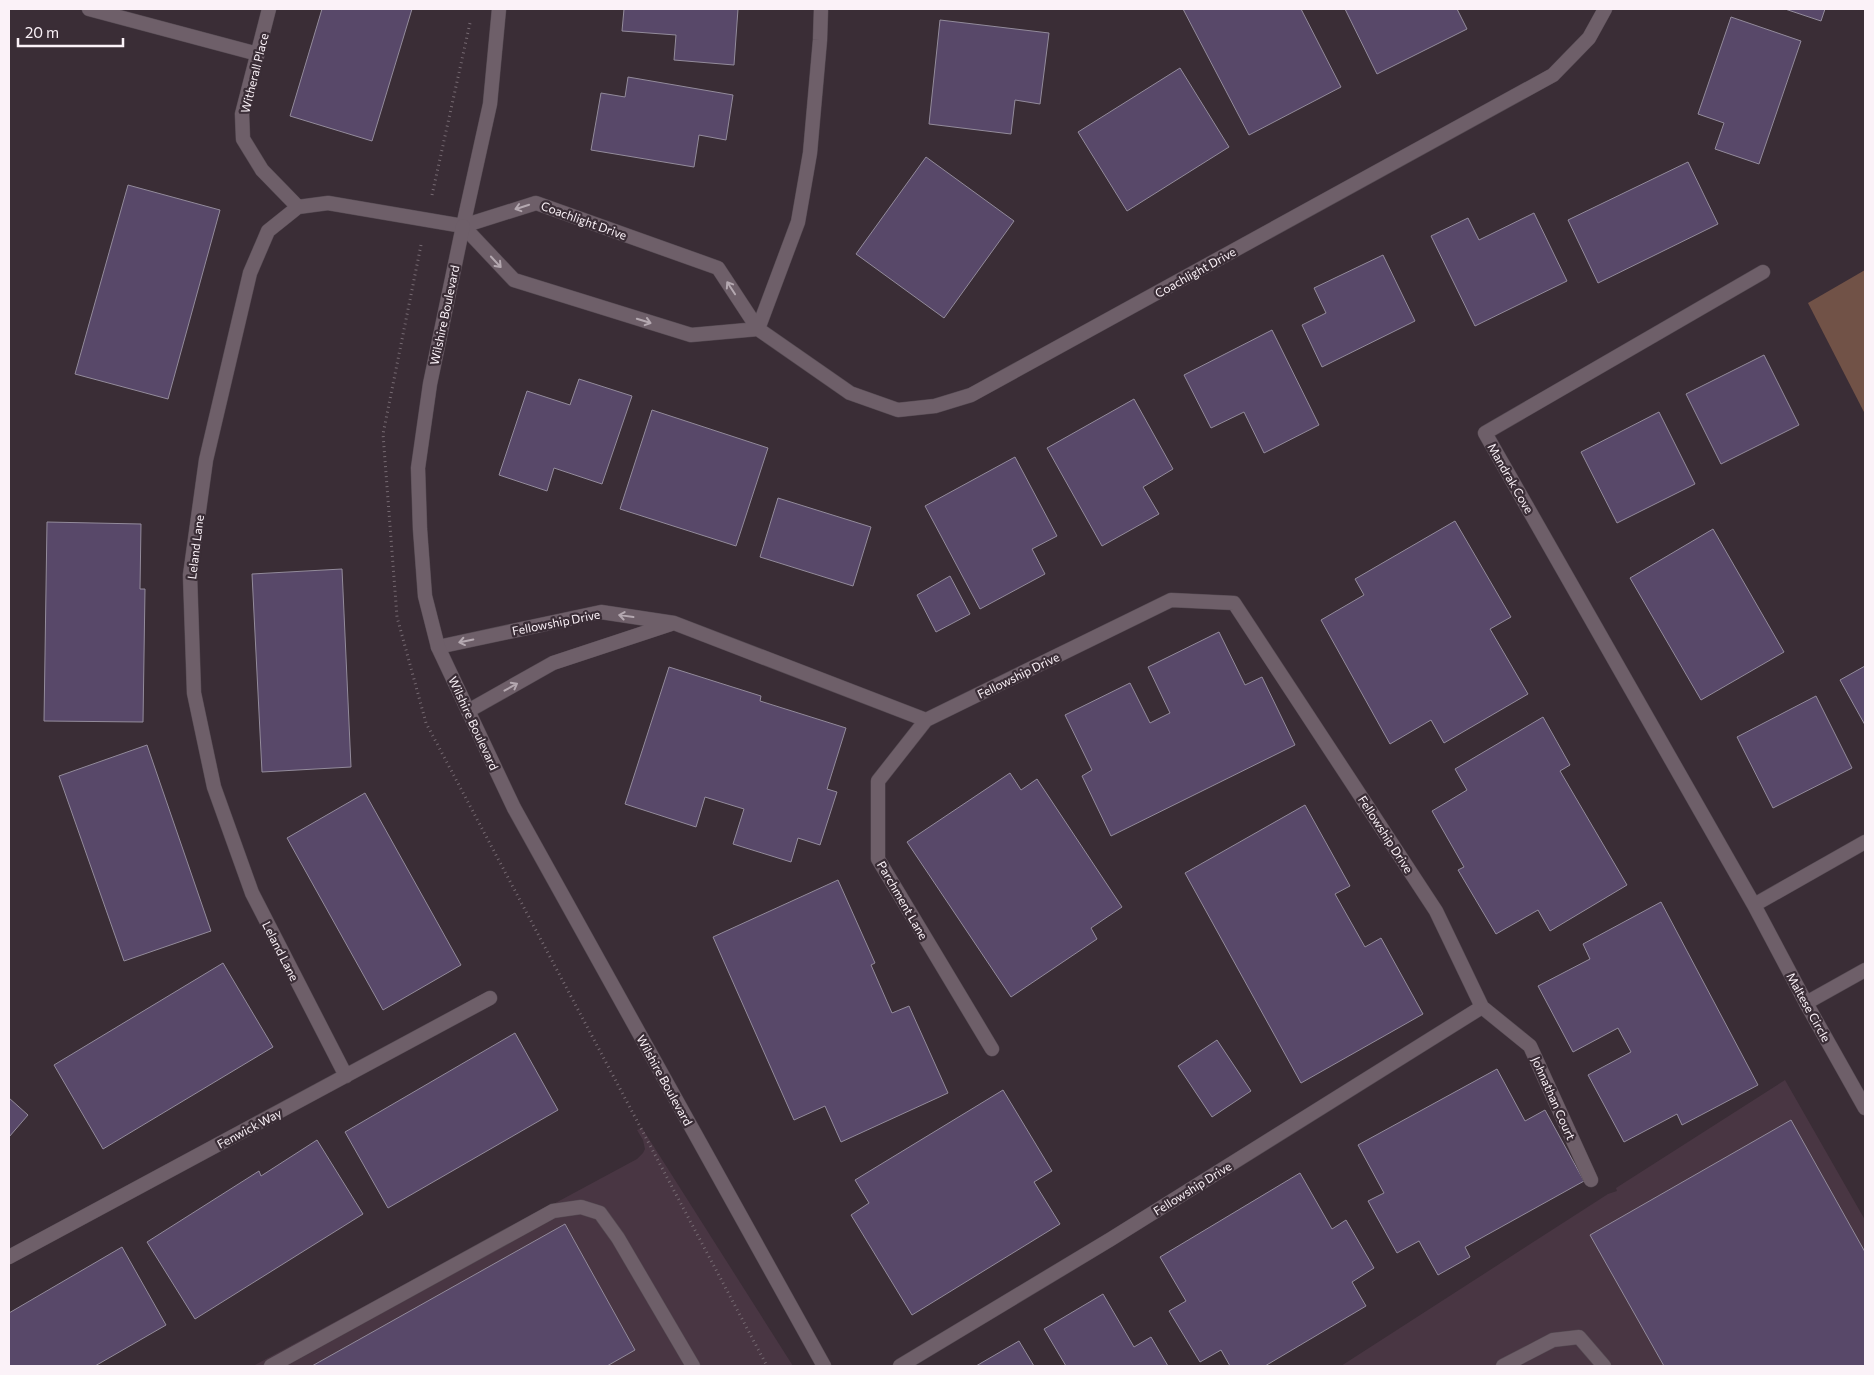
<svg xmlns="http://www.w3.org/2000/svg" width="1874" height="1375" viewBox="0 0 1874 1375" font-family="Commissioner,sans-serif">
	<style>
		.built { fill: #493643 }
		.green { fill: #715247 }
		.building { fill: #584869; stroke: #938b9b }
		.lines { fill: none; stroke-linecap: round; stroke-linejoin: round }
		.service-casing { stroke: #554a52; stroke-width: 15 }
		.minor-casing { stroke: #554a52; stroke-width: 15 }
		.tertiary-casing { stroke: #554a52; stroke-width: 15 }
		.path { stroke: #766a72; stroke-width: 3; stroke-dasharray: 1 4; stroke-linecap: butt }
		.service { stroke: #6e5f69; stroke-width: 14 }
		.minor { stroke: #6e5f69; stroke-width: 14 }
		.tertiary { stroke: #6e5f69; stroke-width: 14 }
		.oneway { stroke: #b4a8b0 }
		.labels { text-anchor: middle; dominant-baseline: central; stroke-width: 4.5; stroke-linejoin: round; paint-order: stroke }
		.street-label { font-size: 12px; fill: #fbf2f8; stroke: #3a2d36 }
	</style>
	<rect width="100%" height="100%" fill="#3a2d36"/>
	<path class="built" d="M 1785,1080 L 1865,1220 L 1865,1366 L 1341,1366 L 1608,1194 L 1617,1191 L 1616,1188 Z
		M 642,1128 L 793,1366 L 253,1366 L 637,1159 L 643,1153 L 645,1149 L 643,1140 L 637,1130 Z"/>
	<path class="green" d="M 1865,270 L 1865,414 L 1808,303 Z"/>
	<path class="building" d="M 322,9 L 412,9 L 372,141 L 290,116 Z
		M 624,9 L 738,9 L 734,65 L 674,60 L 676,35 L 622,31 Z
		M 1183,9 L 1301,9 L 1341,87 L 1249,135 Z
		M 1345,9 L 1457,9 L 1467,29 L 1377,74 Z
		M 1785,9 L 1825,9 L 1821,21 Z
		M 1731,17 L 1801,41 L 1759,164 L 1715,149 L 1724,123 L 1698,114 Z
		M 940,20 L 1049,33 L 1040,104 L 1015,100 L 1011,134 L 929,124 Z
		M 1180,68 L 1229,147 L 1127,211 L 1078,132 Z
		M 628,77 L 733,95 L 726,140 L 699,135 L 694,167 L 591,150 L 601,93 L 625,97 Z
		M 926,157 L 1014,221 L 944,318 L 856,254 Z
		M 1688,162 L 1718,224 L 1598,283 L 1568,220 Z
		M 128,185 L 220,210 L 168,399 L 75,374 Z
		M 1534,213 L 1567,281 L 1475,326 L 1431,236 L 1468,218 L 1479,240 Z
		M 1383,255 L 1415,321 L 1322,367 L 1302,325 L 1326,313 L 1314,288 Z
		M 1272,330 L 1319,425 L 1264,453 L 1244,412 L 1211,428 L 1184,375 Z
		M 1764,355 L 1799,425 L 1721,464 L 1686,394 Z
		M 579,379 L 632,396 L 602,484 L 554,468 L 547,491 L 499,475 L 527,391 L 570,405 Z
		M 1134,399 L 1173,469 L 1143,487 L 1159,514 L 1102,546 L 1047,448 Z
		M 652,410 L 768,448 L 736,546 L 620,509 Z
		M 1659,412 L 1695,484 L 1617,523 L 1581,452 Z
		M 1015,457 L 1057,536 L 1032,549 L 1045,574 L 980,609 L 925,506 Z
		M 778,498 L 871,527 L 853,586 L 760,557 Z
		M 1455,521 L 1511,617 L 1490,629 L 1528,694 L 1444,743 L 1431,720 L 1390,744 L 1321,620 L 1364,595 L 1355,579 Z
		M 47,522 L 141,524 L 140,589 L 145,589 L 143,722 L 44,721 Z
		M 1713,529 L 1784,652 L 1701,700 L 1630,578 Z
		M 342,569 L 351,767 L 262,772 L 252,574 Z
		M 950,576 L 970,614 L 936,632 L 917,595 Z
		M 1219,632 L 1245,685 L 1262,677 L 1295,745 L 1111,836 L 1082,776 L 1092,770 L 1065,715 L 1130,683 L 1150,723 L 1170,713 L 1148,667 Z
		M 1865,666 L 1865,725 L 1840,680 Z
		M 669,667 L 761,696 L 760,701 L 846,728 L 827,789 L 837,792 L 820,845 L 798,838 L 791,862 L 733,844 L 744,809 L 705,797 L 696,827 L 625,804 Z
		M 1816,696 L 1852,768 L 1773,808 L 1737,737 Z
		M 1543,717 L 1570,765 L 1560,771 L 1627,885 L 1550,931 L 1538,910 L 1496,934 L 1458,870 L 1464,867 L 1432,811 L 1467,790 L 1455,769 Z
		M 147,745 L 211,931 L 124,961 L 59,776 Z
		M 1010,773 L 1021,790 L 1037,779 L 1122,907 L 1091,928 L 1097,939 L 1011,997 L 907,842 Z
		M 365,793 L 461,965 L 383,1010 L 287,838 Z
		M 1305,805 L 1350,886 L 1335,894 L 1365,947 L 1381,938 L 1423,1014 L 1301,1083 L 1185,873 Z
		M 838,880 L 875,963 L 871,965 L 892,1013 L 909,1006 L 948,1093 L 841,1142 L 825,1106 L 794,1120 L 713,937 Z
		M 1661,902 L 1758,1085 L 1682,1125 L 1677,1114 L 1624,1142 L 1588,1075 L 1631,1052 L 1618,1028 L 1573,1052 L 1538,986 L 1590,959 L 1583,944 Z
		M 223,963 L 273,1047 L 103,1149 L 54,1065 Z
		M 515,1033 L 558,1110 L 388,1208 L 345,1132 Z
		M 1217,1040 L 1251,1091 L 1212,1117 L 1178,1066 Z
		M 1497,1069 L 1525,1121 L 1545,1110 L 1584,1181 L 1465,1247 L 1470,1257 L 1438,1275 L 1419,1241 L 1397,1253 L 1368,1201 L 1384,1193 L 1358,1145 Z
		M 1003,1090 L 1052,1171 L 1034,1182 L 1060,1224 L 912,1315 L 851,1215 L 869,1203 L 855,1180 Z
		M 9,1098 L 28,1115 L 9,1137 Z
		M 1791,1120 L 1865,1252 L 1865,1366 L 1664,1366 L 1590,1235 Z
		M 317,1140 L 363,1214 L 195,1319 L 147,1242 L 259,1171 L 261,1176 Z
		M 1300,1173 L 1332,1229 L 1346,1220 L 1374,1268 L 1352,1282 L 1366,1306 L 1265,1366 L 1230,1366 L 1221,1350 L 1200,1362 L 1169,1311 L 1186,1301 L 1160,1257 Z
		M 565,1224 L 635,1350 L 607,1366 L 312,1366 Z
		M 122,1247 L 166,1325 L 95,1366 L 9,1366 L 9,1313 Z
		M 1103,1294 L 1134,1347 L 1151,1337 L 1168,1366 L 1066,1366 L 1044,1329 Z
		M 1019,1341 L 1034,1366 L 976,1366 Z"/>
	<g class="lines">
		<defs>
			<path id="service" d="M 1806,1003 L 1865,970
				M 271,1366 L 553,1211 L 581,1207 L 600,1213 L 618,1238 L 693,1366
				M 1503,1366 L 1553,1340 L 1579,1337 L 1604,1366"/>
			<path id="minor" d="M 89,9 L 258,54
				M 269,9 L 242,114 L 243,139 L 262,170 L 298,207
				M 821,9 L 820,40 L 810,153 L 798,222 L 758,329 L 850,393 L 898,410 L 935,406 L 971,395 L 1553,75 L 1589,38 L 1605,9
				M 463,226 L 490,104 L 499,9
				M 1763,272 L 1485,433 L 1754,905 L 1806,1003 L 1865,1108
				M 438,647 L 601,612 L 674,623 L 926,720 L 1171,600 L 1234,603 L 1436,911 L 1482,1007 L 1111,1239 L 900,1366
				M 468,711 L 553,663 L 671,624
				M 926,720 L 878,781 L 878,859 L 992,1049
				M 1754,905 L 1865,842
				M 1482,1007 L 1530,1046 L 1591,1180
				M 346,1076 L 252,893 L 214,787 L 194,693 L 190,575 L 206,460 L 250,273 L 268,231 L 298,207 L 328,203 L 463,226 L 536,203 L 718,268 L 758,329 L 691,335 L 514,280 L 463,226
				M 9,1257 L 490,998"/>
			<path id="tertiary" d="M 463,226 L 430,384 L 418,468 L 420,529 L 425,596 L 438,647 L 514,808 L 824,1366"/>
		</defs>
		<use href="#service" class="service-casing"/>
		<use href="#minor" class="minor-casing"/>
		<use href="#tertiary" class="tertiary-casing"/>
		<path class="path" d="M 432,195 L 470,23
			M 421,245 L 383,434 L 397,617 L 426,723 L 767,1366"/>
		<use href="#service" class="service"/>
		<use href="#minor" class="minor"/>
		<use href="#tertiary" class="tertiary"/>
	</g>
	<defs><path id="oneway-shaft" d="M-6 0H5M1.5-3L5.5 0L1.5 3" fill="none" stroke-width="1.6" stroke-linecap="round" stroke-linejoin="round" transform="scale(1.25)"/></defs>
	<g class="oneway">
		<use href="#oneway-shaft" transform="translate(522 207) rotate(162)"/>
		<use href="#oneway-shaft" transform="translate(496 262) rotate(47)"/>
		<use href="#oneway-shaft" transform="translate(731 288) rotate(-123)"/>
		<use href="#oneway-shaft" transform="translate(644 321) rotate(17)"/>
		<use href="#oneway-shaft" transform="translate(626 616) rotate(-172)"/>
		<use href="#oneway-shaft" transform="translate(466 641) rotate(168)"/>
		<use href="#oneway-shaft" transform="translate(511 687) rotate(-29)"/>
	</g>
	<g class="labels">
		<g class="street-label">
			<text transform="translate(254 73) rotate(-76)">Witherall Place</text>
			<text transform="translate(584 220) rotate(20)">Coachlight Drive</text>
			<text transform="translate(1195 272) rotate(-29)">Coachlight Drive</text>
			<text transform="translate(444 315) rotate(-78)">Wilshire Boulevard</text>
			<text transform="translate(1511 478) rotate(60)">Mandrak Cove</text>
			<text transform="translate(195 547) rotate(-83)">Leland Lane</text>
			<text transform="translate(556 622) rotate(-11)">Fellowship Drive</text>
			<text transform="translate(1018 675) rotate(-26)">Fellowship Drive</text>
			<text transform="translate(474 723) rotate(65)">Wilshire Boulevard</text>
			<text transform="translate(1386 834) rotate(57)">Fellowship Drive</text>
			<text transform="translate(903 900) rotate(60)">Parchment Lane</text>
			<text transform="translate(281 951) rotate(63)">Leland Lane</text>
			<text transform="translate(1809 1007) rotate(61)">Maltese Circle</text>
			<text transform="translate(665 1080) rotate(61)">Wilshire Boulevard</text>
			<text transform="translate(1554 1098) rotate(66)">Johnathan Court</text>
			<text transform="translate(249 1128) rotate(-28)">Fenwick Way</text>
			<text transform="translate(1192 1188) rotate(-32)">Fellowship Drive</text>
		</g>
	</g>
	<rect width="1874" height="1375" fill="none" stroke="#fbf2f8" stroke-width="20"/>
	<path d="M18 38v8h105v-8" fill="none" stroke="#fbf2f8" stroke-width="2.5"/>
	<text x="25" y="38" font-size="15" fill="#fbf2f8" stroke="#3a2d36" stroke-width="4" paint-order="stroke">20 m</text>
</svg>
